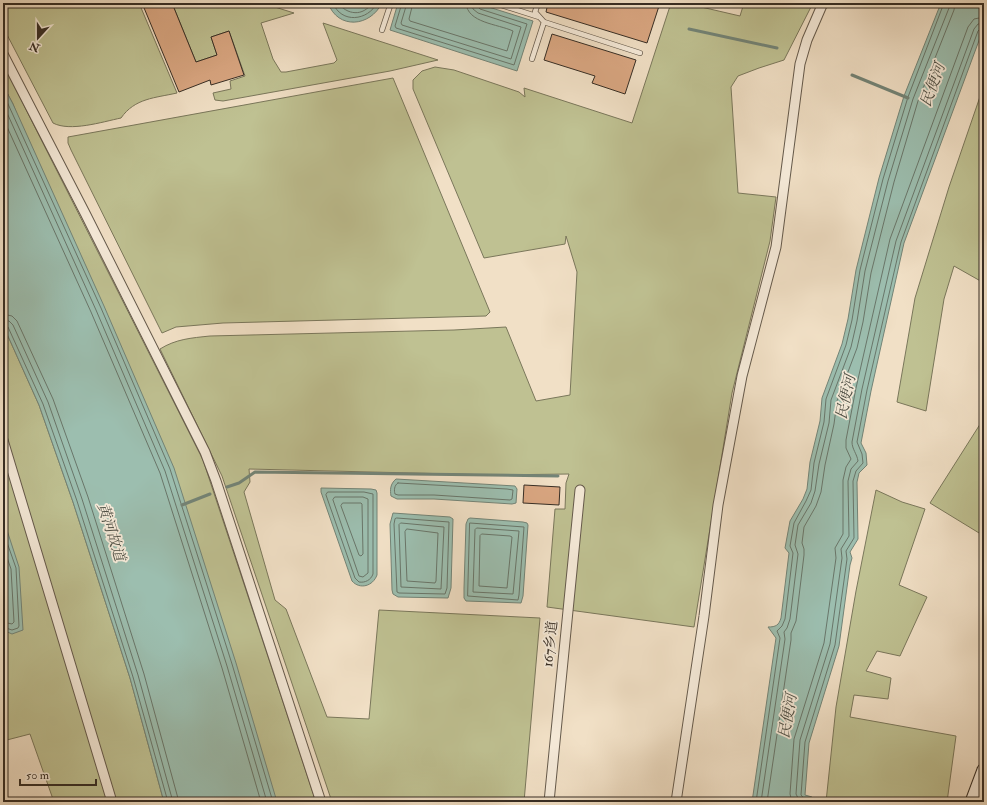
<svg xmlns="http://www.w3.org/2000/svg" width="987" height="805" viewBox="0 0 987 805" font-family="'IM FELL Double Pica','Noto Serif SC',serif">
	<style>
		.green { fill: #bfc192; stroke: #7a775b }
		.water { fill: #9cbeaf; stroke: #738477 }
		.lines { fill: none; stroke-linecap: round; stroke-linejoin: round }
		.shore { stroke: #69766a; stroke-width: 1 }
		.stream { stroke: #738477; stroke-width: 3 }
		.building { fill: #d9a681; stroke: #362d24 }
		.lane-casing { stroke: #655a4c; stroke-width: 6 }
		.street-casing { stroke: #655a4c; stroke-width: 11 }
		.secondary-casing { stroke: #362d24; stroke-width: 15 }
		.lane { stroke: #f6ebda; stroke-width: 4.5 }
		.street { stroke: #f6ebda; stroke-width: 9 }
		.secondary { stroke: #f6ebda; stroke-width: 13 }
		.labels { text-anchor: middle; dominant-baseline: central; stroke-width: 3.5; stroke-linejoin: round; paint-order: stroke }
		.street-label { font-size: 14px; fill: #362d24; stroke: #f6ebda }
		.water-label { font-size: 15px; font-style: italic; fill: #505147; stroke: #f6ebda }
	</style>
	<rect width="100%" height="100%" fill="#f1e0c6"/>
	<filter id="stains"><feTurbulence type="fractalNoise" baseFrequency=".005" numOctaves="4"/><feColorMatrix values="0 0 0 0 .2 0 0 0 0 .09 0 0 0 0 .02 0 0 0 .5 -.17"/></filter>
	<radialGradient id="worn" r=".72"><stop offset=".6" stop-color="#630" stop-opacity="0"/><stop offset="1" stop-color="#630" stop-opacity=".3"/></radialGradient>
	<path class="green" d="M 3,3 L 139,3 L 177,93 C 155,98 135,98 121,118 C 102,122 70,132 53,123 L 3,27 Z
		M 172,3 L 262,3 L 294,13 L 261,23 L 273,59 L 281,72 L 286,72 L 334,63 L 337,60 L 323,23 L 438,60 L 390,71 L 223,101 L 215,100 L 213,93 L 231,89 L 230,81 L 245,76 L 229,31 L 211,37 L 217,55 L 196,62 Z
		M 671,3 L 684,3 L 740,16 L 744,3 L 813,3 L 784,60 L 759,68 L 738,76 L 731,87 L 738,193 L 776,197 L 770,241 L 732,393 L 694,627 L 547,607 L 555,509 L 565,509 L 566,483 L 569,474 L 494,475 L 249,469 L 250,482 L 244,492 L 275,600 L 286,609 L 327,717 L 369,719 L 379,610 L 540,618 L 524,802 L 332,802 L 222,476 L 160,349 C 176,339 191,338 210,336 L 454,330 L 506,327 L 536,401 L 570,395 L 577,272 L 566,236 L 565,244 L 484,258 L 413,89 L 413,80 L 422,71 L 435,67 L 454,70 L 519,92 L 525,97 L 524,88 L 632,123 Z
		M 3,64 L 203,460 L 316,802 L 274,802 L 13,104 L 3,85 Z
		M 393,78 L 490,312 L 486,316 L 223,323 L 176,327 L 162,333 L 71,150 L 68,143 L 68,137 Z
		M 984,85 L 984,283 L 954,266 L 944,299 L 926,411 L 897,402 L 915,298 L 949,187 Z
		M 3,325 L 39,405 L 73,502 L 130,678 L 164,802 L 54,802 L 30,734 L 3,741 Z
		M 984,418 L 984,536 L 930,503 Z
		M 876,490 L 902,502 L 925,509 L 899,585 L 927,597 L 900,656 L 877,651 L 866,671 L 891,678 L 888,699 L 854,695 L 850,717 L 956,736 L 947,802 L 826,802 L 836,707 L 856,591 Z"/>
	<path class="water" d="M 328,3 L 382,3 C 370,27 338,30 328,3 Z
		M 398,3 L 476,3 L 533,21 L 517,71 L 390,30 Z
		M 941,3 L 984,3 L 984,27 L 904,243 L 871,391 L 861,443 L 866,453 L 867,465 L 859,473 L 857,482 L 858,539 L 850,552 L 852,558 L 850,565 L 839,646 L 809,743 L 805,795 L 812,797 L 811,802 L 752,802 L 776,638 L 768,627 C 776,627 779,625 781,618 L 789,553 L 785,548 L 790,521 L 803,499 L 807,489 L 810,462 L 820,421 L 822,398 L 842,344 L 848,319 L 856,270 L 879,178 L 904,96 Z
		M 3,85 L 13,104 L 104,306 L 174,468 L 236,663 L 277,802 L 164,802 L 130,678 L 73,502 L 39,405 L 3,325 Z
		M 396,479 L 515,486 L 517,489 L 516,503 L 512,504 L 434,499 L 397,499 L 391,496 C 390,490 390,484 396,479 Z
		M 321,488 L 371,489 L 376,490 L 377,493 L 377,575 C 373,586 360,590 352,581 L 321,492 Z
		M 393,513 L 450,517 L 453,519 L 451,588 L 448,598 L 398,597 L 393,594 L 392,590 L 390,524 Z
		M 3,518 L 19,567 L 23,630 L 12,634 L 3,630 Z
		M 470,518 L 523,522 L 527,523 L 528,525 L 523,596 L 521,603 L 466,601 L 464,598 L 464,588 L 466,524 L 468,519 Z"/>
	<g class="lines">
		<path class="shore" d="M 333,3 C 341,24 368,21 377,3
			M 338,3 C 347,15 363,17 372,3
			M 402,3 L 395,26 L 396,28 L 514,65 L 527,24 L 480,9 L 478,7 L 477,3
			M 407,3 L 401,23 L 402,25 L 511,59 L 521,27 L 478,13 L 473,9 L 472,3
			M 413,3 L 409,19 L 410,21 L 507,51 L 513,31 C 498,24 467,23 466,3
			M 3,93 L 101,308 L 170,469 L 232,664 L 273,802
			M 3,104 L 96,310 L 165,471 L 227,666 L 267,802
			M 3,118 L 91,312 L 160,473 L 222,668 L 261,802
			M 3,314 L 12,316 L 17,321 L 53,399 L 88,497 L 144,674 L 179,802
			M 3,320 L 9,321 L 13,325 L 48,402 L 82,499 L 138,675 L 173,802
			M 3,325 L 6,325 L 8,327 L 43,404 L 77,501 L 133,677 L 168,802
			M 398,483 L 507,489 L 513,490 L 512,499 L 510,500 L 434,495 L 398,495 L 395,494 C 394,491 394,485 398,483 Z
			M 328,492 L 364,492 L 373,494 L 373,574 C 371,580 365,583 359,582 L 355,578 L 326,495 Z
			M 335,497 L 363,497 L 368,499 L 368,573 L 363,577 L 359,576 L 333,500 Z
			M 343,503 L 361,503 L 362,504 L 363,554 L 361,556 L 359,555 L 341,506 Z
			M 397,518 L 449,522 L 447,588 L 445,594 L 399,593 L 397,592 L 394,524 L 395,519 Z
			M 401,523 L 444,527 L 441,589 L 401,587 L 399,525 Z
			M 470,523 L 524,527 L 519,595 L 518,600 L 468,596 Z
			M 477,528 L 519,531 L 513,594 L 473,592 L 475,530 Z
			M 407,529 L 438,533 L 436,581 L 435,583 L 407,581 L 405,532 Z
			M 3,531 L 16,568 L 19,626 L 18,628 L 12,630 L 3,627
			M 482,534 L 510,536 L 512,537 L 507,588 L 479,586 L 480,536 Z
			M 3,546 L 11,569 L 14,622 L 12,624 L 3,622
			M 3,565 L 5,570 L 7,614 L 6,616 L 3,616
			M 756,802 L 780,638 L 777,631 L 782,626 L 785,619 L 793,553 L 790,546 L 794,523 L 806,501 L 811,490 L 814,463 L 824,422 L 826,399 L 846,345 L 852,320 L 860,270 L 883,179 L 908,97 L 944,3
			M 761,802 L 785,639 L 784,632 L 787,628 L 790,619 L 798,554 L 795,545 L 798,525 L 811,503 L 815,491 L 819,464 L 829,423 L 831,400 L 851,347 L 857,321 L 865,271 L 888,181 L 913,99 L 949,8 L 949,3
			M 767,802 L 791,640 L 791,633 L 796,621 L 804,555 L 804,549 L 802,543 L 804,527 L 816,506 L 821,492 L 825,465 L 834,424 L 837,401 L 857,348 L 863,322 L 871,273 L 894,182 L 918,101 L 954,10 L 955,3
			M 792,802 L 790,794 L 794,739 L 824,643 L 836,558 L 835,548 L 843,534 L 843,480 L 846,467 L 851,459 L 846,448 L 846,440 L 856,388 L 890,239 L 968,27 L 974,19 L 984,17
			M 800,802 L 796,794 L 800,740 L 830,644 L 842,558 L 841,549 L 849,536 L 848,481 L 851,469 L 858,461 C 857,454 852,449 852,442 L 862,389 L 896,241 L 974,29 L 978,24 L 984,23
			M 807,802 L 801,795 L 805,742 L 835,645 L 847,559 L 846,551 L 854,538 L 853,481 L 856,471 L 863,463 L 862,454 L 857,442 L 867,390 L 901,242 L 978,31 L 981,28 L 984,28"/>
		<path class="stream" d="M 689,29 L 777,48
			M 852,75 L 908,98
			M 227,487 L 239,483 L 255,472 L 558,476
			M 182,505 L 210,494"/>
	</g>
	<path class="building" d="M 142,3 L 172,3 L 196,62 L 217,55 L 211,37 L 229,31 L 244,75 L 211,85 L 210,80 L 179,92 Z
		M 548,3 L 660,3 L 647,43 L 546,12 Z
		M 552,34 L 636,60 L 625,94 L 592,83 L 595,76 L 544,60 Z
		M 524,485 L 560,487 L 559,505 L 523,503 Z"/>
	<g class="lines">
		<defs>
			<path id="lane" d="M 495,3 L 539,17
				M 544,22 L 640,53
				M 382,30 L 391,3
				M 532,59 L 544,22 L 535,12 L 538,3"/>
			<path id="street" d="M 3,54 L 85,213 L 205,452 L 216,481 L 321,802
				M 3,440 L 112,802
				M 549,802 L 580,490
				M 676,802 L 704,616 L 718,505 L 742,376 L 776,247 L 800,64 L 807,40 L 823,3"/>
			<path id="secondary" d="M 972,802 L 984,770"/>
		</defs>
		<use href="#lane" class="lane-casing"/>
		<use href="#street" class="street-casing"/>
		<use href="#secondary" class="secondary-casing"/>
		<use href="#lane" class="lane"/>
		<use href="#street" class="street"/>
		<use href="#secondary" class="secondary"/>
	</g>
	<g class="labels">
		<g class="street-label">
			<text transform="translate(550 644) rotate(-84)">167乡道</text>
		</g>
		<g class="water-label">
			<text transform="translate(933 85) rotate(-70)">民便河</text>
			<text transform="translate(846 397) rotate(-78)">民便河</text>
			<text transform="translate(111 532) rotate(72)">黄河故道</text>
			<text transform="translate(788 716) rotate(-80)">民便河</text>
		</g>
	</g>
	<rect width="987" height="805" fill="none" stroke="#f1e0c6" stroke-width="16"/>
	<rect x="4" y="4" width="979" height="797" fill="none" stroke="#362d24" stroke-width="2"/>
	<rect x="8" y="8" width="971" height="789" fill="none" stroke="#362d24"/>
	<g transform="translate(38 38) rotate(201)" stroke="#f6ebda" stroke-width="3" paint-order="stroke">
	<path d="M0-3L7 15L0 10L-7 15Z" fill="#362d24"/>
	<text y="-6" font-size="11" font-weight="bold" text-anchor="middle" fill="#362d24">N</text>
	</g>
	<path d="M20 779v6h76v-6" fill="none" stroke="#362d24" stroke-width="2"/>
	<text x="26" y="779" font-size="12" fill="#362d24" stroke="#f6ebda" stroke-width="3" paint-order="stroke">50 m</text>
	<rect width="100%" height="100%" filter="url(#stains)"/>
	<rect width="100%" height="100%" fill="url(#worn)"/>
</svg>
